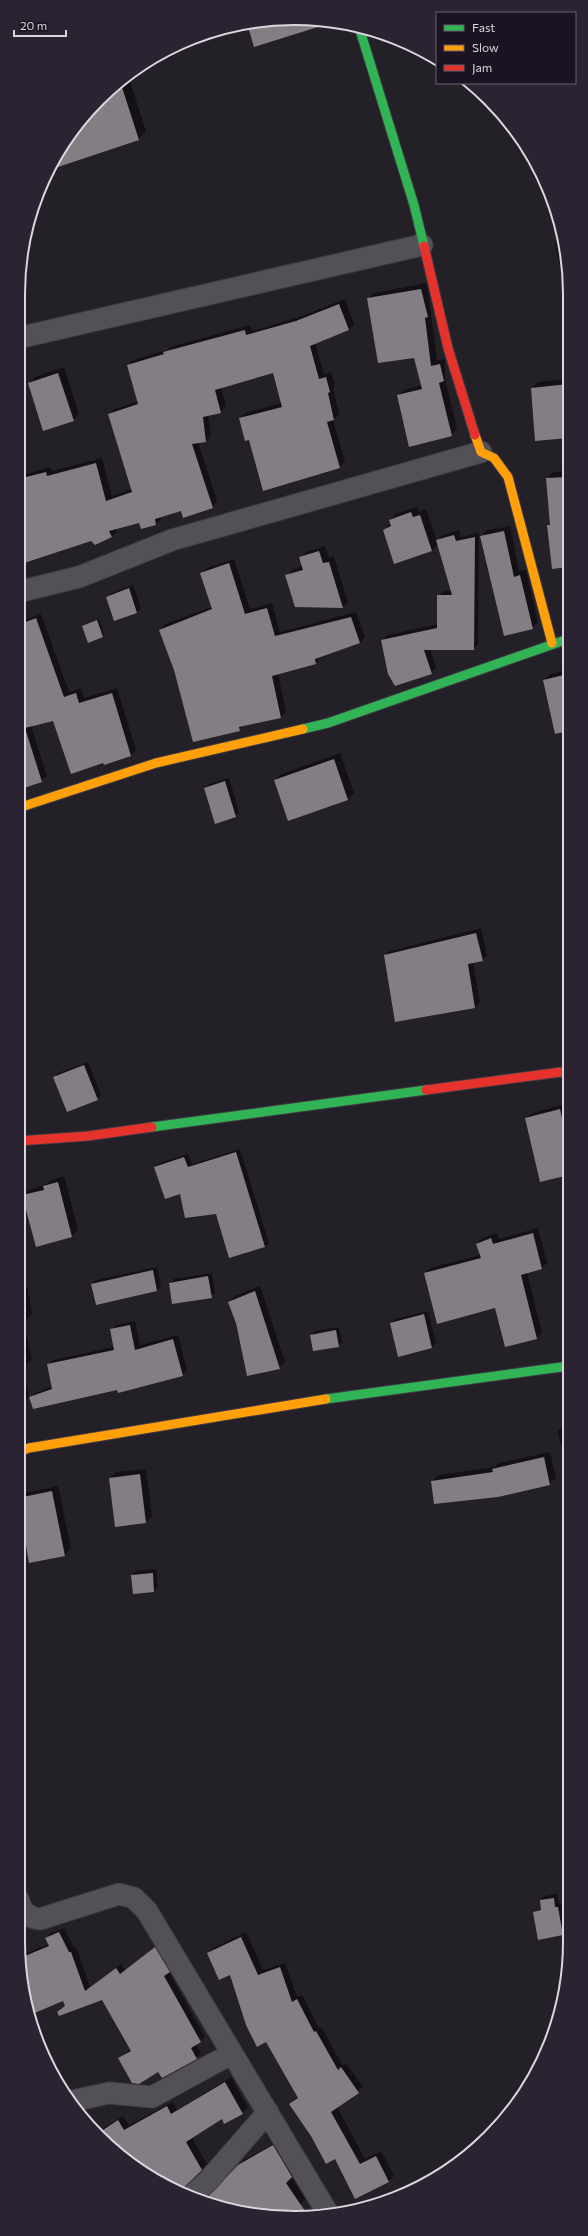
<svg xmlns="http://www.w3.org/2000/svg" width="588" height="2236" viewBox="0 0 588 2236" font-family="Commissioner,sans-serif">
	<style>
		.shadow { fill: #0007 }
		.building { fill: #847e84 }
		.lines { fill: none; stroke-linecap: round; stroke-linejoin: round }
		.street-casing { stroke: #3e3b42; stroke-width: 23 }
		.fast-casing { stroke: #3e3b42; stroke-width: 11 }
		.slow-casing { stroke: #3e3b42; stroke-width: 11 }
		.jam-casing { stroke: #3e3b42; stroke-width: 11 }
		.street { stroke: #545057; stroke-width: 21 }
		.fast { stroke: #30b455; stroke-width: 9 }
		.slow { stroke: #ff9f0a; stroke-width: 9 }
		.jam { stroke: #e5322d; stroke-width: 9 }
		.rim { fill: none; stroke: #dbd5e0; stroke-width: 2 }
	</style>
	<rect width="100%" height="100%" fill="#242028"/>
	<path class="shadow" d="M 294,18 L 332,22 L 254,45 L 248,23 Z
		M 128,75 L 146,131 L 139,139 L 51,168 L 64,141 L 99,99 Z
		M 562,238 L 568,258 L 568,283 L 564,284 L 555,244 Z
		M 427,283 L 437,361 L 445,359 L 445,379 L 457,429 L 451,435 L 398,396 L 404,390 L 422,385 L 415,357 L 368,299 L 374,293 Z
		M 18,290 L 25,312 L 18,318 Z
		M 345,299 L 354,324 L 349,330 L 315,343 L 324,374 L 331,372 L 335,386 L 333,388 L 339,414 L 333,420 L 345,461 L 339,467 L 250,439 L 240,418 L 245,413 L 282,403 L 274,371 L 221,387 L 226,406 L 220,412 L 208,415 L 211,435 L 206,441 L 198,442 L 217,501 L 212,507 L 182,510 L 160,516 L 161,519 L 156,524 L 140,522 L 116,528 L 117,531 L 112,537 L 91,540 L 18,564 L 18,476 L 51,467 L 52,471 L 102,458 L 112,496 L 132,489 L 109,414 L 115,409 L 138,401 L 128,365 L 133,360 L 167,350 L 170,347 L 250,325 L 252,331 L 302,316 Z
		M 64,367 L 79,414 L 73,420 L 29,383 L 35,377 Z
		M 568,379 L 568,437 L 532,388 L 538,382 Z
		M 568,471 L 568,582 L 566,566 L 548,525 L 550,523 L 547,479 L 553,472 Z
		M 417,507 L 419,512 L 426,509 L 437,541 L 442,535 L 459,530 L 461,537 L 479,533 L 478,644 L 473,649 L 430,649 L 436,667 L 431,673 L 382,640 L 387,635 L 438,624 L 438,596 L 444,591 L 452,591 L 438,544 L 432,551 L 384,530 L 391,523 L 390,520 L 396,514 Z
		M 510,526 L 519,571 L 526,570 L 538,622 L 532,628 L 481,537 L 487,530 Z
		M 325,546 L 329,558 L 334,557 L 348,602 L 343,607 L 287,576 L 292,570 L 303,566 L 301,557 L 306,552 Z
		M 234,559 L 250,609 L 272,603 L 280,632 L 356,612 L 365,637 L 360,643 L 321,656 L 316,663 L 278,673 L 286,712 L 281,717 L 244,725 L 239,730 L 175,670 L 160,630 L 165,624 L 212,607 L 202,573 L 207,568 Z
		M 133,585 L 141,608 L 137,612 L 115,620 L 107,597 L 111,593 Z
		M 41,614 L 69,692 L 81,688 L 84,698 L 117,688 L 136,750 L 131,755 L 53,720 L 31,726 L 47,776 L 41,781 L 18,790 L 18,676 L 25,674 L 18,655 L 18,622 Z
		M 99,619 L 104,635 L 102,637 L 83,626 Z
		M 568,670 L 568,730 L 556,733 L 544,680 L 550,674 Z
		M 340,753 L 354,793 L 348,799 L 275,780 L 281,774 Z
		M 229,778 L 239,812 L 235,816 L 205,788 L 209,784 Z
		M 481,928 L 487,955 L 483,960 L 473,962 L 480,1002 L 475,1007 L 396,1020 L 385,955 L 390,951 Z
		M 88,1062 L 101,1095 L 97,1099 L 54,1077 L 58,1073 Z
		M 569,1103 L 569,1174 L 526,1118 L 532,1113 Z
		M 240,1149 L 269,1243 L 265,1247 L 217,1213 L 181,1193 L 155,1167 L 159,1163 L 188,1154 L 192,1164 Z
		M 64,1176 L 78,1230 L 72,1236 L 37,1245 L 23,1196 L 29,1190 L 45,1185 L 51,1180 Z
		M 538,1228 L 547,1263 L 542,1268 L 527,1272 L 542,1333 L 537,1338 L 496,1307 L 425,1274 L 430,1268 L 480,1255 L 477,1244 L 482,1238 L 497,1233 L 499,1239 Z
		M 157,1267 L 161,1286 L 157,1290 L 96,1304 L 92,1284 L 96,1280 Z
		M 212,1273 L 215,1293 L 211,1297 L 170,1283 L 174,1279 Z
		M 260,1286 L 285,1362 L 279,1368 L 237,1323 L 229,1302 L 235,1296 Z
		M 28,1288 L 32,1314 L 28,1319 L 23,1320 L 32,1359 L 27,1364 L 22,1365 L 29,1397 L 24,1402 L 18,1404 L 18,1289 Z
		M 568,1298 L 569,1298 L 569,1320 L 564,1302 Z
		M 428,1311 L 436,1343 L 432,1347 L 391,1323 L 395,1319 Z
		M 135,1321 L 140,1345 L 178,1335 L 187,1370 L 182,1375 L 117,1388 L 31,1398 L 35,1393 L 53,1386 L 48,1365 L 53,1360 L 114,1347 L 111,1330 L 116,1325 Z
		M 339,1327 L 342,1342 L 338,1346 L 311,1335 L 315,1331 Z
		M 569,1425 L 569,1445 L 561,1446 L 558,1431 L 562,1427 Z
		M 550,1452 L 556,1478 L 549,1484 L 432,1481 L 438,1475 L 495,1467 L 499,1463 Z
		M 146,1469 L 152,1516 L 146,1522 L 110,1478 L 116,1472 Z
		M 58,1486 L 71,1548 L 65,1555 L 30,1562 L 18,1499 L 24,1493 Z
		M 156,1569 L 158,1587 L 154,1591 L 132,1575 L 136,1571 Z
		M 570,1779 L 570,1814 L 562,1816 L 566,1783 Z
		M 557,1894 L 559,1904 L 561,1904 L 566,1930 L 563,1934 L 534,1912 L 542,1908 L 541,1900 L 544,1896 Z
		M 64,1928 L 74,1948 L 76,1947 L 90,1987 L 121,1964 L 125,1970 L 160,1943 L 174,1967 L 169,1972 L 205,2037 L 196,2044 L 201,2053 L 196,2058 L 159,2071 L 119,2058 L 131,2049 L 102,1998 L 58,2012 L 65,2006 L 63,2000 L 23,1996 L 19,1956 L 49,1944 L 46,1938 L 51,1933 Z
		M 246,1932 L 263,1970 L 285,1963 L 297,1997 L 302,1995 L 319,2028 L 321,2027 L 343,2066 L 346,2063 L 363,2087 L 337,2107 L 365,2159 L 381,2151 L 394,2176 L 389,2181 L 355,2198 L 335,2158 L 312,2135 L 290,2104 L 298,2097 L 231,1974 L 208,1953 L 213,1948 Z
		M 231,2077 L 248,2108 L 242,2113 L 222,2118 L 192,2138 L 207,2164 L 184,2186 L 184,2194 L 172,2190 L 126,2161 L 96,2133 L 123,2116 L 129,2125 L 173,2102 L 177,2110 Z
		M 279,2141 L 297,2171 L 291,2177 L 306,2199 L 300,2204 L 285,2217 L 276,2217 L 222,2209 L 203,2201 L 244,2160 Z"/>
	<path class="building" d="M 294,18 L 334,22 L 254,47 L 247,23 Z
		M 120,81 L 139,140 L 49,170 L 64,141 L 99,99 Z
		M 421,289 L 428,317 L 425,318 L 431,366 L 440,364 L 444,381 L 439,383 L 452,436 L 409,447 L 397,395 L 422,389 L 414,358 L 378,363 L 367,298 Z
		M 339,304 L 349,330 L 310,346 L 319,379 L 326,377 L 330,392 L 328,393 L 334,420 L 327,422 L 340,468 L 263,491 L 249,440 L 245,441 L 239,418 L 282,407 L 273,373 L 215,390 L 221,413 L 203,417 L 206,442 L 192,444 L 213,508 L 183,518 L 181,511 L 155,519 L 156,525 L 141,529 L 139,523 L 109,531 L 112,537 L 95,545 L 91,541 L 18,565 L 18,479 L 46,472 L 47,476 L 96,463 L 106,501 L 132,492 L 108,414 L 138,404 L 127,365 L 164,354 L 163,352 L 245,330 L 246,335 L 296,321 Z
		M 58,373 L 74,421 L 43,431 L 28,383 Z
		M 568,384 L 568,438 L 535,441 L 531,388 Z
		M 568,477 L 568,567 L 552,569 L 547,525 L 550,525 L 546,478 Z
		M 411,512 L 413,517 L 420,515 L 432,551 L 394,564 L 383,530 L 391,526 L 389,520 Z
		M 504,531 L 514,577 L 520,575 L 533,629 L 504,636 L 480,536 Z
		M 454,535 L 456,541 L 475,537 L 474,650 L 424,650 L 432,674 L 395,686 L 388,674 L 381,640 L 437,628 L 437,595 L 452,595 L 436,540 Z
		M 319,551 L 323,563 L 329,562 L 343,608 L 295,607 L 285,575 L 303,570 L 299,557 Z
		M 229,563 L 245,614 L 267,608 L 275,636 L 351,617 L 360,643 L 315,659 L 316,664 L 272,676 L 281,718 L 239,727 L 240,731 L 193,742 L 174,670 L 159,630 L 212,609 L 200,573 Z
		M 129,588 L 137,613 L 114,621 L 106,597 Z
		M 36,618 L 64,697 L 76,693 L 79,703 L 112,693 L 131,756 L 104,765 L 103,763 L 71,774 L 53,721 L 25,728 L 42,782 L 18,790 L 18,680 L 25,678 L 18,658 L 18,625 Z
		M 97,620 L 103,637 L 88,643 L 82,626 Z
		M 568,674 L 568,731 L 555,734 L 543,680 Z
		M 334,759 L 348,800 L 288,821 L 274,780 Z
		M 225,781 L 236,817 L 215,824 L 204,788 Z
		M 476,933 L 483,961 L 468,964 L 475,1008 L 395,1022 L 384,955 Z
		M 84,1065 L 98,1100 L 67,1112 L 53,1077 Z
		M 560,1109 L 569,1150 L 569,1175 L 540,1182 L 525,1118 Z
		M 236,1152 L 265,1247 L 229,1258 L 216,1214 L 185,1218 L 180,1194 L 165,1199 L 154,1167 L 184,1157 L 188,1167 Z
		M 58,1182 L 72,1237 L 36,1247 L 22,1195 L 44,1190 L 43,1186 Z
		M 533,1233 L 542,1269 L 521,1275 L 537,1339 L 505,1347 L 495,1308 L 437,1324 L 424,1273 L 481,1258 L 476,1244 L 491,1238 L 493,1244 Z
		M 153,1270 L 157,1291 L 96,1305 L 91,1284 Z
		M 208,1276 L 212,1298 L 172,1304 L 169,1283 Z
		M 255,1291 L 280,1369 L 247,1376 L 236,1323 L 228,1302 Z
		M 424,1314 L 432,1348 L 398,1357 L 390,1323 Z
		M 130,1325 L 135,1350 L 173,1339 L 183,1376 L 118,1393 L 117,1390 L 33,1409 L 29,1397 L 52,1389 L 47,1364 L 114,1350 L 110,1329 Z
		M 336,1330 L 339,1347 L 313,1351 L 310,1335 Z
		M 544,1457 L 550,1485 L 498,1497 L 434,1504 L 431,1481 L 493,1472 L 492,1469 Z
		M 140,1474 L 146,1523 L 115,1527 L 109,1478 Z
		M 52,1491 L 65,1556 L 29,1563 L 18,1498 Z
		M 153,1573 L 154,1592 L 133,1594 L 131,1575 Z
		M 554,1898 L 555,1907 L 558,1907 L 563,1935 L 538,1940 L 533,1912 L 541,1910 L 540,1900 Z
		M 59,1932 L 69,1952 L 71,1952 L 85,1991 L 116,1968 L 120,1974 L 155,1947 L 170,1972 L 164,1976 L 201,2042 L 191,2048 L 197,2059 L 162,2078 L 158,2072 L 139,2084 L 132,2083 L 118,2058 L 131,2051 L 102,2000 L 59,2016 L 57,2012 L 65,2006 L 63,2001 L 30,2015 L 23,1996 L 20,1958 L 49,1946 L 45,1938 Z
		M 241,1937 L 258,1975 L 280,1967 L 292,2002 L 297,1999 L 314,2032 L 316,2031 L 338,2070 L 341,2067 L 359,2093 L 331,2112 L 360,2164 L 376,2156 L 389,2182 L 355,2199 L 335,2159 L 326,2164 L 311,2136 L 289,2104 L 298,2098 L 266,2042 L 257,2047 L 246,2025 L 230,1975 L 219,1980 L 207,1953 Z
		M 225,2082 L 243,2114 L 224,2124 L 222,2119 L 186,2142 L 202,2170 L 179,2192 L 126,2161 L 97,2134 L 118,2120 L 124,2130 L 167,2106 L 171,2114 Z
		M 273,2145 L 292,2177 L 286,2183 L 307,2214 L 276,2217 L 222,2209 L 203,2201 L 238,2165 Z"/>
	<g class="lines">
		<defs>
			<path id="street" d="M 18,338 L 422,245
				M 18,592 L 79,577 L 172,540 L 481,452
				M 18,1899 C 21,1911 28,1918 40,1919 L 119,1894 L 134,1898 L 147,1911 L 327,2212
				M 72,2101 L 109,2093 L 152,2097 L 231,2054
				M 190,2197 L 208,2181 L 268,2112"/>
			<path id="fast" d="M 359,27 L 414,205 L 424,246
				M 303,729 L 328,723 L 568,639
				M 152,1127 L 426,1090
				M 326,1399 L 569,1366"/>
			<path id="slow" d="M 475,435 L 481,452 L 494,458 L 508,477 L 552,643
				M 18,808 L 156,763 L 303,729
				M 18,1452 L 29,1448 L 326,1399"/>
			<path id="jam" d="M 424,246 L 448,348 L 475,435
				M 426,1090 L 561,1072
				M 18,1141 L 88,1136 L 152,1127"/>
		</defs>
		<use href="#street" class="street-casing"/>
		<use href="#fast" class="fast-casing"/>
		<use href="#slow" class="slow-casing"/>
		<use href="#jam" class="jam-casing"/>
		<use href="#street" class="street"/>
		<use href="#fast" class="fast"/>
		<use href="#slow" class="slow"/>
		<use href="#jam" class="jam"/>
	</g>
	<path d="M0 0H588V2236H0ZM294 25H294A269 269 0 0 1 563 294V1942A269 269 0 0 1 294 2211H294A269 269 0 0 1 25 1942V294A269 269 0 0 1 294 25Z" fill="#2b2331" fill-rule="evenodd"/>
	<path class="rim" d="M294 25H294A269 269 0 0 1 563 294V1942A269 269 0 0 1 294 2211H294A269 269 0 0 1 25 1942V294A269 269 0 0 1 294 25Z"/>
	<rect x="436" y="12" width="140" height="72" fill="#1c1322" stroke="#68616e"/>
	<rect x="444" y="25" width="20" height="6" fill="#30b455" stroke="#68616e"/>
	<text x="472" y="32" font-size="12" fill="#dbd5e0">Fast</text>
	<rect x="444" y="45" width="20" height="6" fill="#ff9f0a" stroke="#68616e"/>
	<text x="472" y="52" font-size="12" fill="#dbd5e0">Slow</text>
	<rect x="444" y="65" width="20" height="6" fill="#e5322d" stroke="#68616e"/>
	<text x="472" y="72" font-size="12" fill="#dbd5e0">Jam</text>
	<path d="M14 30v6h52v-6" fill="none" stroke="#dbd5e0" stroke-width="2"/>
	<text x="20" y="30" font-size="12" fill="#dbd5e0" stroke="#1c1322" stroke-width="3" paint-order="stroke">20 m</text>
</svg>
